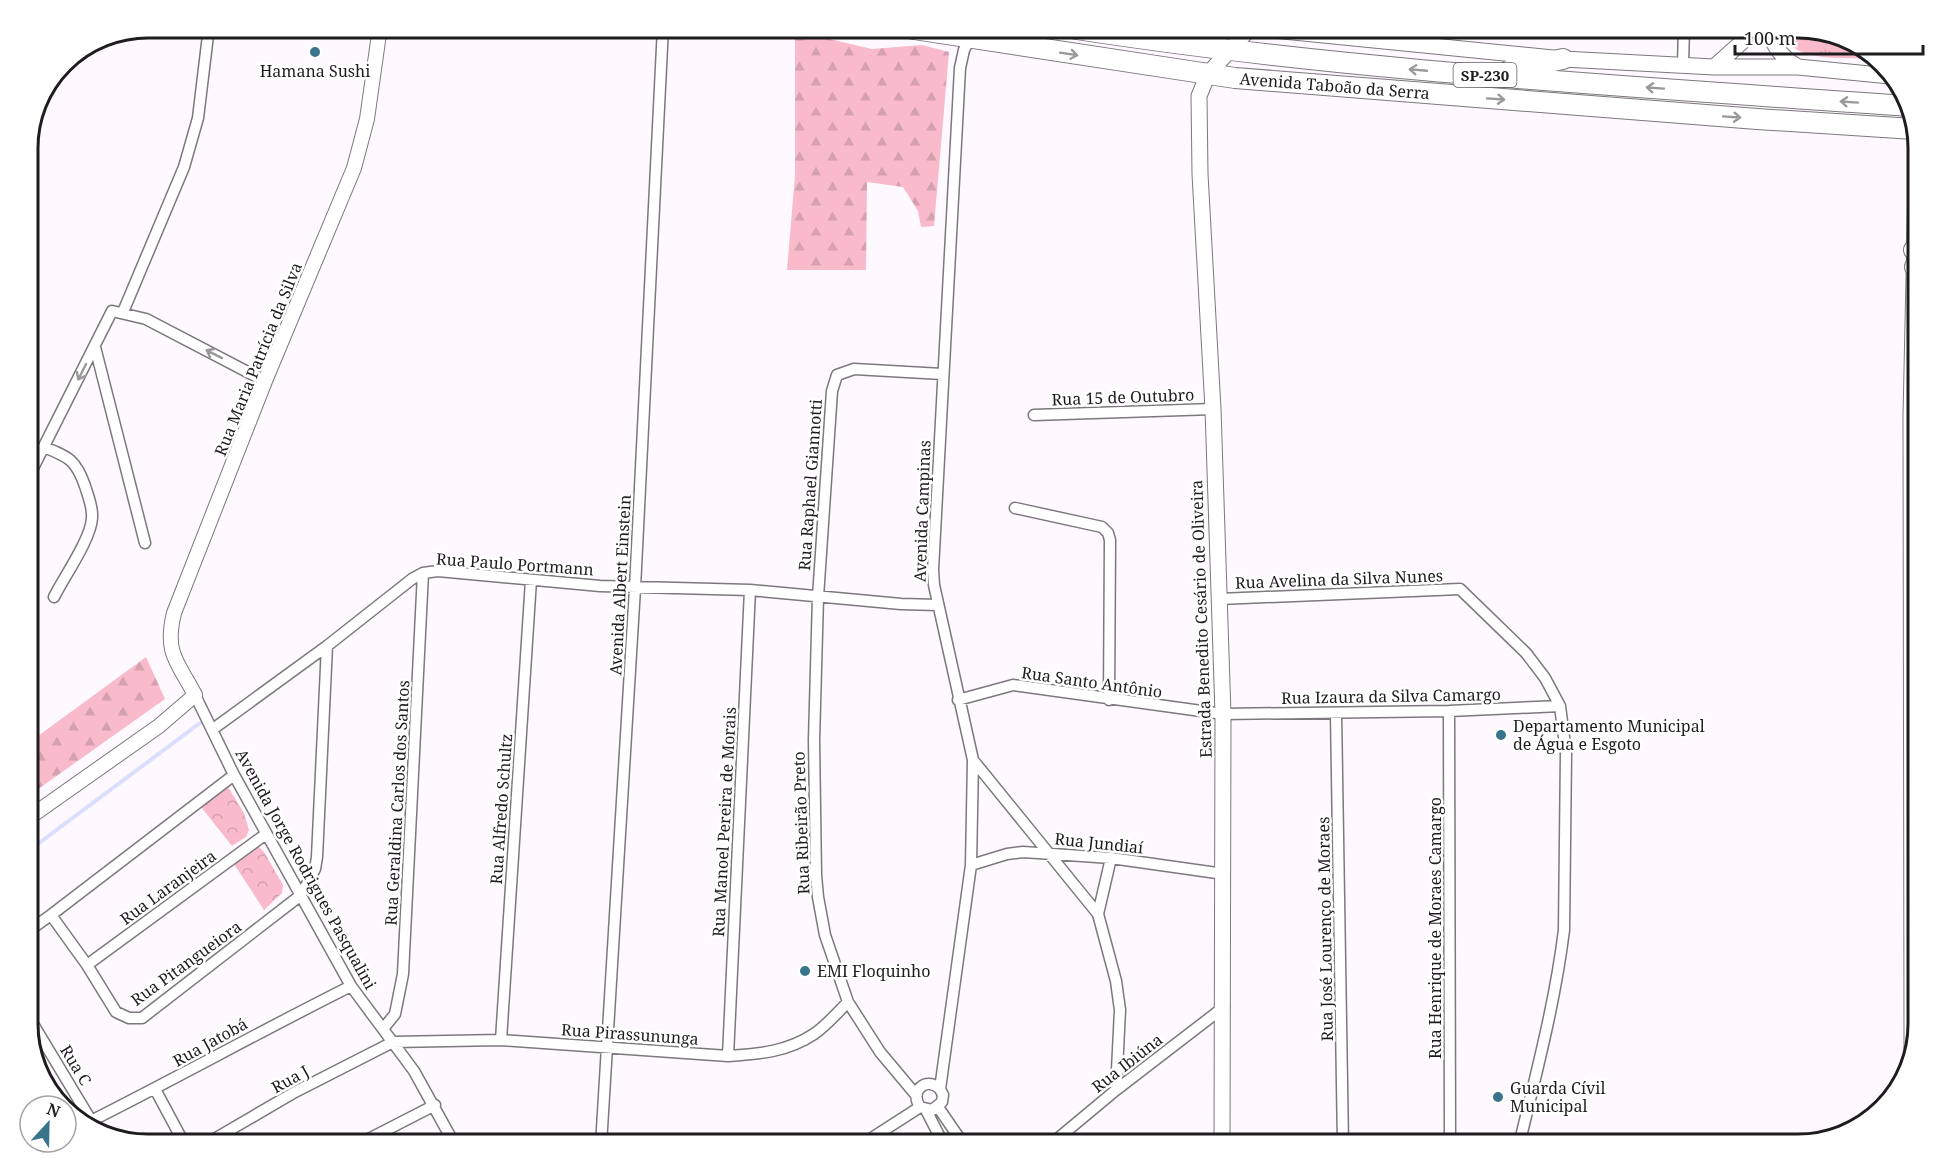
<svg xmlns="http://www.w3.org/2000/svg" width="1945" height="1172" viewBox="0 0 1945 1172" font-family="'Noto Serif',serif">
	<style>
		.grass { fill: url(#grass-tufts) }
		.forest { fill: url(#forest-firs) }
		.park { fill: url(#park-crowns) }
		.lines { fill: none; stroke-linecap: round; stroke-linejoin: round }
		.stream { stroke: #dcdeff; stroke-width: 4 }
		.minor-casing { stroke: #7c787d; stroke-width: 13 }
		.tertiary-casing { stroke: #7c787d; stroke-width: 16 }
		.secondary-casing { stroke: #7c787d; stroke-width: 17 }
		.motorway-casing { stroke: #7c787d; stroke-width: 22 }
		.minor { stroke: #fff; stroke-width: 10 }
		.tertiary { stroke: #fff; stroke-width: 14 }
		.secondary { stroke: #fff; stroke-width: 15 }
		.motorway { stroke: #fff; stroke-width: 20 }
		.oneway { stroke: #9a999a }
		.poi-dot { fill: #38758c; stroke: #fff; stroke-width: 2 }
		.labels { text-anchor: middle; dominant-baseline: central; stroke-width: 5; stroke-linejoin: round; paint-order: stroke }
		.shield { fill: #fff; stroke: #626062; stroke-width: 1.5 }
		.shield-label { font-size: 15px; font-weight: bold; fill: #1e1c1e }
		.poi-label { font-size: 16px; fill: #1e1c1e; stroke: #fff; text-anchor: start }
		.street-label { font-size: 16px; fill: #1e1c1e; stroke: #fff }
		.rim { fill: none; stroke: #1e1c1e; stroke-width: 3 }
	</style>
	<defs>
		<pattern id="grass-tufts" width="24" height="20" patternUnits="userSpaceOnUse" patternTransform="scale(1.5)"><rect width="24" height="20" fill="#f9bbcc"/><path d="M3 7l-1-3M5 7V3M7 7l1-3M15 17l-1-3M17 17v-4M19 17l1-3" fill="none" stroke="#d5a0af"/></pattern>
		<pattern id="forest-firs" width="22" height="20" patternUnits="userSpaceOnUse" patternTransform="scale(1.5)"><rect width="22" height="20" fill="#f9bbcc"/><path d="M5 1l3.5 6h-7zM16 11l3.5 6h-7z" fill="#d5a0af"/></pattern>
		<pattern id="park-crowns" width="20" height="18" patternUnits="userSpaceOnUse" patternTransform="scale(1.5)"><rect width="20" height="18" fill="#f9bbcc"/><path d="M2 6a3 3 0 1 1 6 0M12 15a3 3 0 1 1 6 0" fill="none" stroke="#d5a0af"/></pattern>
	</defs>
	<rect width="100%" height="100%" fill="#fef9fe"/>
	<path class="grass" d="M 1780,27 L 1798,27 L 1858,43 L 1874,59 C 1852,58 1822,60 1802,52 C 1791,48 1784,37 1780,27 Z"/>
	<path class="forest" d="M 795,31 L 872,49 L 922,45 L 949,52 L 934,226 L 921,227 L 918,211 L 903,187 L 867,182 L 866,270 L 787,270 L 795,175 Z
		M 146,657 L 165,699 L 27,797 L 27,744 Z"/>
	<path class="park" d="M 228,787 L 244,813 L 249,830 L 246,837 L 232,846 L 201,807 Z
		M 258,846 L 264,852 L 283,885 L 282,893 L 264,910 L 234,864 Z"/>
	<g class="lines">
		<path class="stream" d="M 27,852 L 200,723"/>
		<defs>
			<path id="minor" d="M 1683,65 L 1684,27
				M 123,312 L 184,167 L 198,118 L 209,27
				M 95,347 L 145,543
				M 1034,415 L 1213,409
				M 44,447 C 69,457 76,460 85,486 C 88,496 93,507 92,518 C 91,539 64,577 54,597
				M 27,480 L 112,311 L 146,319 L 265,381
				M 1015,508 L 1102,527 L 1108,533 L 1110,540 L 1109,700
				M 1219,599 L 1460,589 L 1526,653 L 1545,678 L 1560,706 L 1566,753 L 1564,930 C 1555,1003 1536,1074 1519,1145
				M 195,695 L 234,775 L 351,986 L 414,1071 L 455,1145
				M 958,700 L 1013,685 L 1223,714 L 1449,711 L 1560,706
				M 1449,711 L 1450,1145
				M 1336,713 L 1343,1145
				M 213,729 L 327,646 L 412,579 L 423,573 L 438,571 L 600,586 L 750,590 L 901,604 L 938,605
				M 973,760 L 1098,914 L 1116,981 L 1120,1010 L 1116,1090
				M 971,865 L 1007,854 L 1023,852 L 1111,858 L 1224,874
				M 1098,914 L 1111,858
				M 51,915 L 234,775
				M 27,932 L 51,915 L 87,965 L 116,1012 L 129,1018 L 142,1018 L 301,895 L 315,869 L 317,857 L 327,646
				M 87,965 L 266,834
				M 27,1014 L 98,1132
				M 383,1029 L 395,1014 L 403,974 L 423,573
				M 501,1040 L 531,580
				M 728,1056 L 750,590
				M 155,1089 L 185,1145
				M 940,1089 C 926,1076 909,1091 920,1107 L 932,1110 L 942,1102 L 943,1095 L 940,1089 L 971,865 L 973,760 L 934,585 L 933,570 L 960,68 L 964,50 L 970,38
				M 916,1095 L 880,1052 L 848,1002 L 825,935 L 818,897 L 816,875 L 814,740 L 818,597 L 832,391 L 837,375 L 854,369 L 942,374
				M 938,1107 L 964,1145
				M 926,1110 L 944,1145
				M 83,1125 C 173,1080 261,1031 351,986
				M 204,1145 L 295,1092 L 393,1042 L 501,1040 L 728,1056 C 759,1054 787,1052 814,1034 C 826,1026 837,1013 848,1002
				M 357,1145 L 435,1105
				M 601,1145 L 635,588 L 663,27
				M 861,1145 L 920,1107
				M 1050,1145 L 1116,1090 L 1224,1007"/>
			<path id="tertiary" d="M 27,819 L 159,726 L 195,695 C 178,662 164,654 174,613 L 265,381 L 354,168 L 367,119 L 380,27"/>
			<path id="secondary" d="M 1242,27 L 1563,59 L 1714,67 L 1798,67 L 1890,76
				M 1768,27 C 1773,46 1781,57 1798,67
				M 1714,67 L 1742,42 L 1753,27
				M 1912,1048 L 1911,417 L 1917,137
				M 1222,1145 L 1223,714 L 1213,409 L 1200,174 L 1199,96 L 1208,74 L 1250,28"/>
			<g id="motorway">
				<path id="s1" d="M 901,27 L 1235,78 L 1757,119 L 1914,129"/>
				<path d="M 1064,27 C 1343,71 1626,86 1908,106"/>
				<path d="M 1156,38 L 1190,27"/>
				<path d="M 1510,70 L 1563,59"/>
				<path d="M 1914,250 L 1918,248"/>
				<path d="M 1915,267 L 1918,270"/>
			</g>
		</defs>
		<use href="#minor" class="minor-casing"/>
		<use href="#tertiary" class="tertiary-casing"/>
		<use href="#secondary" class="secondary-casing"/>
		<use href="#motorway" class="motorway-casing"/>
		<use href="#minor" class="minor"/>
		<use href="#tertiary" class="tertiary"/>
		<use href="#secondary" class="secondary"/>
		<use href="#motorway" class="motorway"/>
	</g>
	<defs><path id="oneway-shaft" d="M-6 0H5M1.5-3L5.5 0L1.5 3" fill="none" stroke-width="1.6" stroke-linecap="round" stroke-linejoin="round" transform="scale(1.5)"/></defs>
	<g class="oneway">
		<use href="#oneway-shaft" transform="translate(1069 54) rotate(9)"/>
		<use href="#oneway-shaft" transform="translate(1418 70) rotate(-175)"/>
		<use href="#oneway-shaft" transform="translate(1655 88) rotate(-176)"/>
		<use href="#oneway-shaft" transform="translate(1496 99) rotate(4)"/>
		<use href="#oneway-shaft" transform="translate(1849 102) rotate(-176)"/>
		<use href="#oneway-shaft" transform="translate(1732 117) rotate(4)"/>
		<use href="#oneway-shaft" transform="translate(214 354) rotate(-153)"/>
		<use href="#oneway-shaft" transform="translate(82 372) rotate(117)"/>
	</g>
	<g class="poi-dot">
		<circle cx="315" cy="52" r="6"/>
		<circle cx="1501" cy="735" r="6"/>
		<circle cx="805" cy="971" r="6"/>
		<circle cx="1498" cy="1097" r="6"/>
	</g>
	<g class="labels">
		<rect class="shield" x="1453.5" y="63" width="63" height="24" rx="4.5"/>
		<g class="shield-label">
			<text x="1485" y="75">SP-230</text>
		</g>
		<g class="poi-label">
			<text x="315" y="71" text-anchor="middle">Hamana Sushi</text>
			<text x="1513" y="726">Departamento Municipal<tspan x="1513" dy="18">de Água e Esgoto</tspan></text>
			<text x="817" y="971">EMI Floquinho</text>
			<text x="1510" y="1088">Guarda Cívil<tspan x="1510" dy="18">Municipal</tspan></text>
		</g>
		<g class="street-label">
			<text stroke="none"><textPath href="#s1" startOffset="438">Avenida Taboão da Serra</textPath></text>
			<text transform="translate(258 359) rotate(-68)">Rua Maria Patrícia da Silva</text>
			<text transform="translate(1123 397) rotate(-2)">Rua 15 de Outubro</text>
			<text transform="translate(810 485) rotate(-86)">Rua Raphael Giannotti</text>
			<text transform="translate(922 511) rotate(-88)">Avenida Campinas</text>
			<text transform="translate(515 564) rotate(4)">Rua Paulo Portmann</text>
			<text transform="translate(1339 579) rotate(-2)">Rua Avelina da Silva Nunes</text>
			<text transform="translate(620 585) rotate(-87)">Avenida Albert Einstein</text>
			<text transform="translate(1201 619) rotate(-92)">Estrada Benedito Cesário de Oliveira</text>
			<text transform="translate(1092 682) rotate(8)">Rua Santo Antônio</text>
			<text transform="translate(1391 696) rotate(-1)">Rua Izaura da Silva Camargo</text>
			<text transform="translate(397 803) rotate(-87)">Rua Geraldina Carlos dos Santos</text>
			<text transform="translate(501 809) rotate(-86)">Rua Alfredo Schultz</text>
			<text transform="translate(724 822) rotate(-87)">Rua Manoel Pereira de Morais</text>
			<text transform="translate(801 823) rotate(-92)">Rua Ribeirão Preto</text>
			<text transform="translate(1099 843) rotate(6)">Rua Jundiaí</text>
			<text transform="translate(306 869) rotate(61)">Avenida Jorge Rodrigues Pasqualini</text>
			<text transform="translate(168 887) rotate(-36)">Rua Laranjeira</text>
			<text transform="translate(1435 928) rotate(-90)">Rua Henrique de Moraes Camargo</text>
			<text transform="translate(1325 929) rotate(-91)">Rua José Lourenço de Moraes</text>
			<text transform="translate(186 963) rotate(-36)">Rua Pitangueiora</text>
			<text transform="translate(630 1034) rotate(4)">Rua Pirassununga</text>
			<text transform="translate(210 1042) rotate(-29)">Rua Jatobá</text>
			<text transform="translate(1127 1063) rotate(-38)">Rua Ibiúna</text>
			<text transform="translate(76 1065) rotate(59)">Rua C</text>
			<text transform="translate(290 1079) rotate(-29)">Rua J</text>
		</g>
	</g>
	<path d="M0 0H1945V1172H0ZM148 38H1798A110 110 0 0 1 1908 148V1024A110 110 0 0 1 1798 1134H148A110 110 0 0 1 38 1024V148A110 110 0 0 1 148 38Z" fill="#fff" fill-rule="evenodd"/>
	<path class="rim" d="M148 38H1798A110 110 0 0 1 1908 148V1024A110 110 0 0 1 1798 1134H148A110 110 0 0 1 38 1024V148A110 110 0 0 1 148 38Z"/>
	<g transform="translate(48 1124) rotate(22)"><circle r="28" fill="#ffffff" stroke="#a5a4a5" stroke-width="1.5"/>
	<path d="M0-4.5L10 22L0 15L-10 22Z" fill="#38758c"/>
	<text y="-9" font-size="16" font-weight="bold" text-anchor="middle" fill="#1e1c1e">N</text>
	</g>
	<path d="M1735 45v9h188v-9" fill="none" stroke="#1e1c1e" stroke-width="3"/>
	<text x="1744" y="45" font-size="18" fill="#1e1c1e" stroke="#ffffff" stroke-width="4.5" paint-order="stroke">100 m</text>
</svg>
